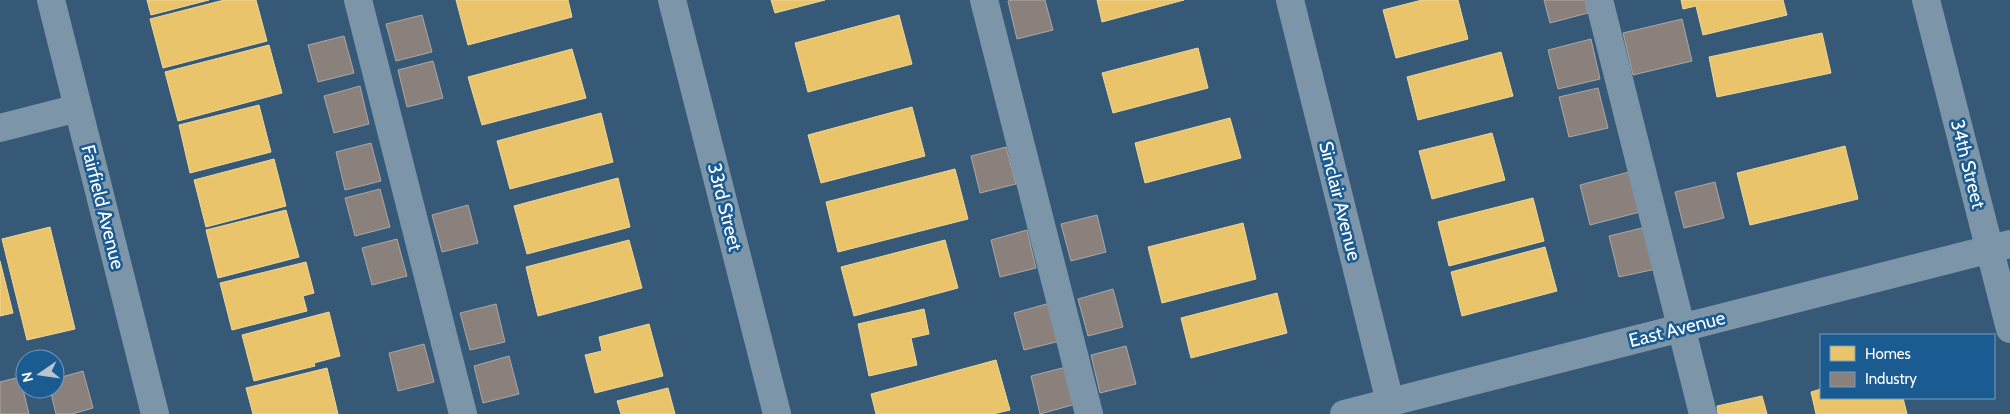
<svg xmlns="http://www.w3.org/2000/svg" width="2010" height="414" viewBox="0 0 2010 414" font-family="Cabin,sans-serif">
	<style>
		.homes { fill: #e9c46a; stroke: #f0d697 }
		.industry { fill: #8a817c; stroke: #ada7a3 }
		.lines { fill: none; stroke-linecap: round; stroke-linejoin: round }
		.minor { stroke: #7d95a9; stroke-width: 28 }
		.labels { text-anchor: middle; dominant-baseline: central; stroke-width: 5; stroke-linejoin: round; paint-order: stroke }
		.street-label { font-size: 19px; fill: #fff; stroke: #1a5b92 }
	</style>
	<rect width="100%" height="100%" fill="#355977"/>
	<path class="homes" d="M 147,0 L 209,0 L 151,15 Z
		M 224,0 L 256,0 L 267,41 L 163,68 L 150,19 Z
		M 456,0 L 568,0 L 572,17 L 468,45 Z
		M 771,0 L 825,0 L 775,13 Z
		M 1097,0 L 1184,0 L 1102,22 Z
		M 1422,0 L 1458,0 L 1468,39 L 1396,58 L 1383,10 Z
		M 1681,0 L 1783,0 L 1787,15 L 1703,35 L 1696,6 L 1683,9 Z
		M 899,15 L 912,64 L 808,92 L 795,43 Z
		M 1822,33 L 1831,73 L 1717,97 L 1709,57 Z
		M 269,45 L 282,93 L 178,121 L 165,72 Z
		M 1198,48 L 1208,88 L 1113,113 L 1102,73 Z
		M 572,49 L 586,98 L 482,125 L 468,77 Z
		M 1501,52 L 1513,96 L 1418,120 L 1407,77 Z
		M 259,105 L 271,152 L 190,173 L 179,125 Z
		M 912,107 L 925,156 L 821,183 L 808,135 Z
		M 601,113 L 613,162 L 510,189 L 497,141 Z
		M 1230,118 L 1241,158 L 1145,183 L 1135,143 Z
		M 1492,133 L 1505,180 L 1432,199 L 1419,151 Z
		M 1845,146 L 1858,199 L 1750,225 L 1737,173 Z
		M 274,159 L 286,206 L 206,227 L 194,180 Z
		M 955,169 L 968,219 L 838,252 L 826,202 Z
		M 618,178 L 630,227 L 527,254 L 514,206 Z
		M 1533,198 L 1544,241 L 1449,266 L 1438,222 Z
		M 286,210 L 299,257 L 218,278 L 206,230 Z
		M 1243,223 L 1256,279 L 1162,303 L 1148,247 Z
		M 50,227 L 75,329 L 27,340 L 2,239 Z
		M 629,240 L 642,288 L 538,316 L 526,267 Z
		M 945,240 L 958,288 L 854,316 L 841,267 Z
		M 1545,247 L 1557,291 L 1462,316 L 1451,272 Z
		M 0,261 L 13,313 L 0,316 Z
		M 306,262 L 314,293 L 303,296 L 307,311 L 232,330 L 220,283 Z
		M 1277,293 L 1287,333 L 1191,358 L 1181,318 Z
		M 924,309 L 929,334 L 911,338 L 917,365 L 869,376 L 858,324 Z
		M 329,312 L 340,356 L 314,363 L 315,366 L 254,381 L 242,335 Z
		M 649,324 L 663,376 L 595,393 L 585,355 L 602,351 L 599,337 Z
		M 996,360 L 1010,410 L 993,414 L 876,414 L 871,394 Z
		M 327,368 L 338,414 L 253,414 L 246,388 Z
		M 668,388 L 675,414 L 621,414 L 617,401 Z
		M 1821,389 L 1821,398 L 1903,398 L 1907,414 L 1816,414 L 1811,392 Z
		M 1762,396 L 1767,414 L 1718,414 L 1717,406 Z"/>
	<path class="industry" d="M 1013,0 L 1045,0 L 1053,30 L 1017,39 L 1008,1 Z
		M 1544,0 L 1585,0 L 1588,13 L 1550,23 Z
		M 422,15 L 432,52 L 396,61 L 386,24 Z
		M 1682,19 L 1692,61 L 1633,75 L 1623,33 Z
		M 344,36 L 354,73 L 318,82 L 308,45 Z
		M 1591,39 L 1600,79 L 1558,89 L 1548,50 Z
		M 433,61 L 443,98 L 407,107 L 398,70 Z
		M 360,86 L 369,124 L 334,133 L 324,96 Z
		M 1598,88 L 1608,128 L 1569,137 L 1559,97 Z
		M 371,143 L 381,181 L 345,190 L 336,152 Z
		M 1006,147 L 1016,184 L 980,193 L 971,156 Z
		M 1629,172 L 1640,212 L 1590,225 L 1580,185 Z
		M 1715,182 L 1724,218 L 1684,228 L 1675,192 Z
		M 380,189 L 390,227 L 355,236 L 345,198 Z
		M 468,205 L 478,243 L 442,252 L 432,215 Z
		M 1097,215 L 1106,252 L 1071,261 L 1061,224 Z
		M 1646,227 L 1656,269 L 1619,277 L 1609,236 Z
		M 1027,230 L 1036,268 L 1000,277 L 991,240 Z
		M 397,239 L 407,276 L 372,285 L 362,248 Z
		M 1113,289 L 1123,327 L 1088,336 L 1078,299 Z
		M 1050,303 L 1060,341 L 1024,350 L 1014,313 Z
		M 496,304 L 505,342 L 470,350 L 460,313 Z
		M 424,344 L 434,382 L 398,391 L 389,353 Z
		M 1126,346 L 1136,384 L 1100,393 L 1091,355 Z
		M 509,356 L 519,394 L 483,403 L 474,366 Z
		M 1066,367 L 1076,404 L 1040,414 L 1031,376 Z
		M 83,371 L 93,408 L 72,414 L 56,414 L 50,389 L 55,389 L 55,379 Z
		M 20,377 L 29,414 L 0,414 L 0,382 Z"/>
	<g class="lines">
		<path class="minor" d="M 51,0 L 155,414
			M 358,0 L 463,414
			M 672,0 L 777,414
			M 984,0 L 1089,414
			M 1290,0 L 1390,402
			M 1599,0 L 1703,414
			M 1926,0 L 2010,329
			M 0,128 L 78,108
			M 1344,414 L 2010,244"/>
	</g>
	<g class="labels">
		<g class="street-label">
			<text transform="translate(1968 164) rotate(76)">34th Street</text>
			<text transform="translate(1340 201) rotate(76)">Sinclair Avenue</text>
			<text transform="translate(103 207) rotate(76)">Fairfield Avenue</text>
			<text transform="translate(725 207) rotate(76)">33rd Street</text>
			<text transform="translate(1677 329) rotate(-14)">East Avenue</text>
		</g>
	</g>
	<rect x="1820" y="334" width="175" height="65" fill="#1a5b92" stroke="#769dbe"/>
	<rect x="1830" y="346" width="25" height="15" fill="#e9c46a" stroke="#769dbe"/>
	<text x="1865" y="359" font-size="15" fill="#ffffff">Homes</text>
	<rect x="1830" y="372" width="25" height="15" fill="#8a817c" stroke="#769dbe"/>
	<text x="1865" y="384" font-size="15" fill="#ffffff">Industry</text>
	<g transform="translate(40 374) rotate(257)"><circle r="24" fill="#1a5b92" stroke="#769dbe"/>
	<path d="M0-4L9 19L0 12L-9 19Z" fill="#b8c5cf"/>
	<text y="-8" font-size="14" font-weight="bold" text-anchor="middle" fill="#ffffff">N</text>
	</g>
</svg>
